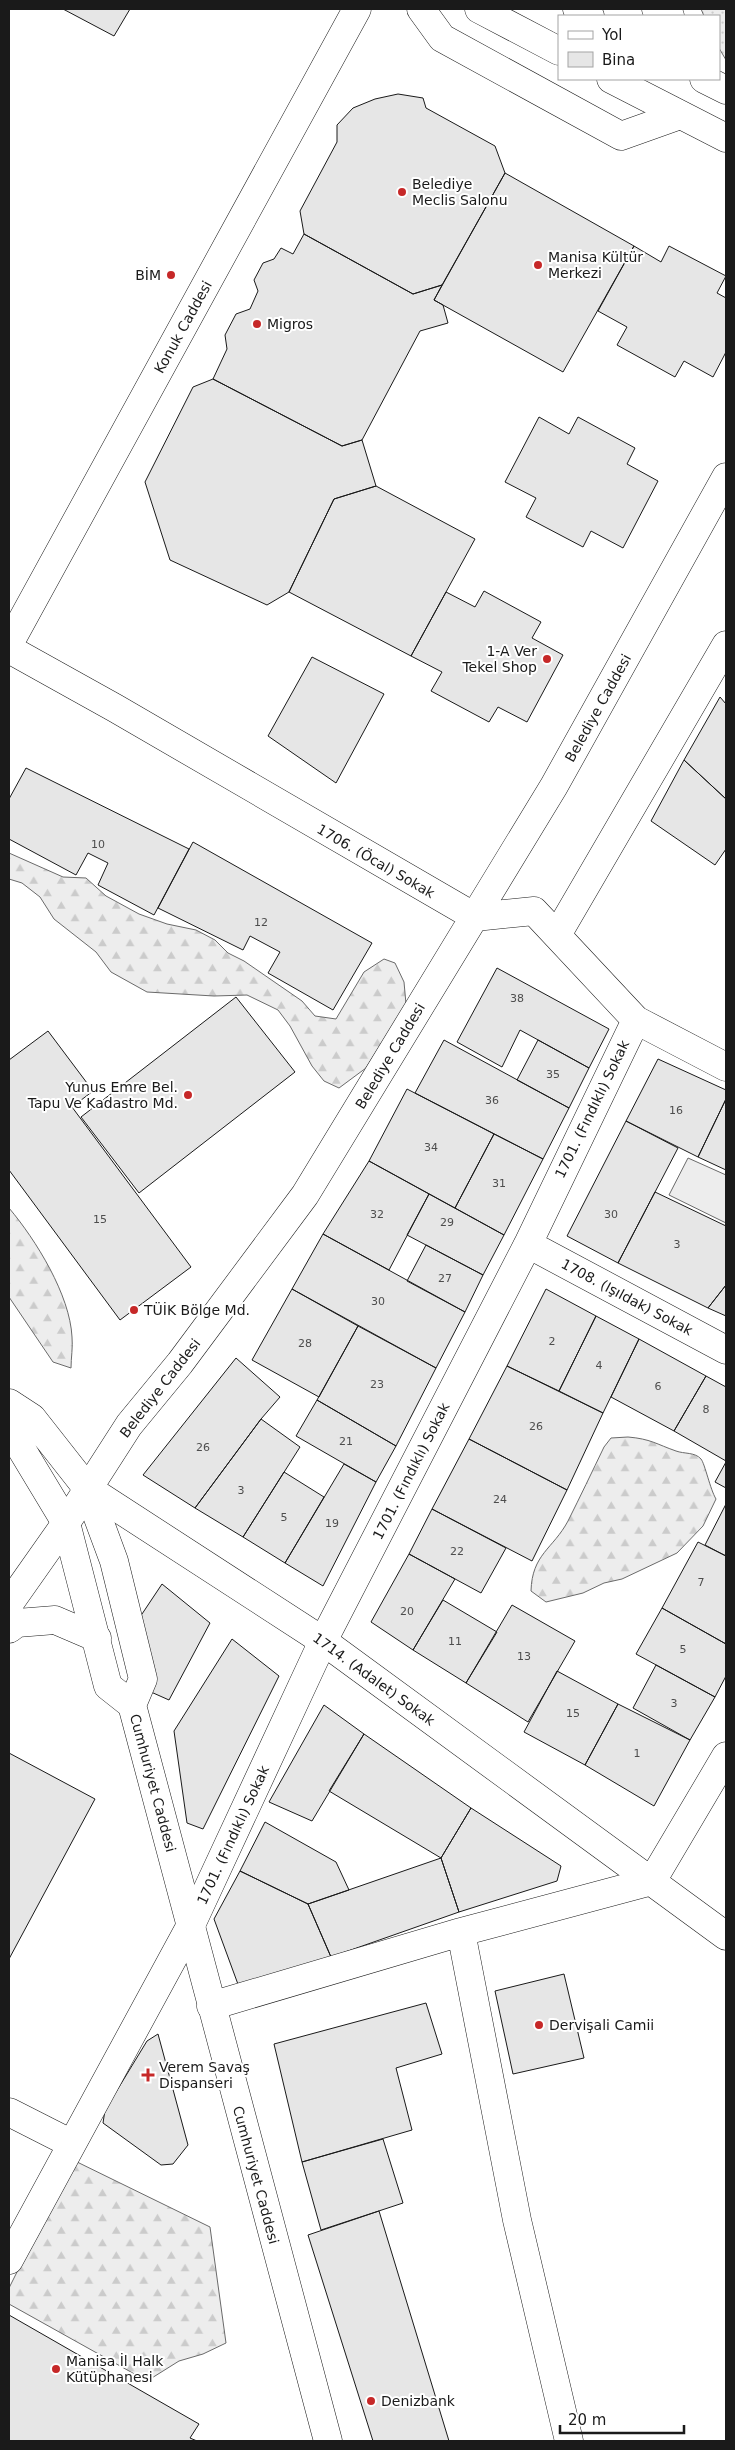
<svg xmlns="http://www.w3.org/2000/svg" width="735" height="2450" viewBox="0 0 735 2450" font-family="'DejaVu Sans',sans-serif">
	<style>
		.grass { fill: url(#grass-dots); stroke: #6a6a6a }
		.forest { fill: url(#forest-firs); stroke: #6a6a6a }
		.pitch { fill: #ededed; stroke: #6a6a6a }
		.building { fill: #e6e6e6; stroke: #1a1a1a }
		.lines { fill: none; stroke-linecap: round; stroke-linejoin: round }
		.minor-casing { stroke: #1a1a1a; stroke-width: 29 }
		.major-casing { stroke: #1a1a1a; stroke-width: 29 }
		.minor { stroke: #fff; stroke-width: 28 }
		.major { stroke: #fff; stroke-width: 28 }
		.poi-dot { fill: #c62828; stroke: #fff; stroke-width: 2 }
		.labels { text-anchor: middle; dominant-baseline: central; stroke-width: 4; stroke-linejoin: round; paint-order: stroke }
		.number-label { font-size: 11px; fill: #4d4d4d }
		.poi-label { font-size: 14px; fill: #1a1a1a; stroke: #fff; text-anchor: start }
		.street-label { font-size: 14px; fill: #1a1a1a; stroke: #fff }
	</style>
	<defs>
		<pattern id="grass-dots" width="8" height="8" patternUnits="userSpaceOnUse" patternTransform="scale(1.25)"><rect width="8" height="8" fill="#ededed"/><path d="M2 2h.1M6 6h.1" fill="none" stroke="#cbcbcb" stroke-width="1.8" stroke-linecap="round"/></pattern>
		<pattern id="forest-firs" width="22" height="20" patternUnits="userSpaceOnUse" patternTransform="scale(1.25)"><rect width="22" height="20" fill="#ededed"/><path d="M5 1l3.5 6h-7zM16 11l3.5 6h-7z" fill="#cbcbcb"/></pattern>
	</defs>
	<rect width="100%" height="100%" fill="#fff"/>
	<path class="grass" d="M 701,9 L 726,9 L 726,60 L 719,48 L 719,16 L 704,16 Z"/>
	<path class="forest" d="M 9,853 L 63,877 L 86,878 L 106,896 L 139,914 L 167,924 L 196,930 L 215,940 L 228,953 L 244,961 L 302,1001 L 315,1016 L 336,1019 L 364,972 L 384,959 L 395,963 L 404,982 L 406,1004 L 366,1068 L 339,1088 L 324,1081 L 312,1066 L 290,1026 L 278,1010 L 247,995 L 214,996 L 147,992 L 111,972 L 96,952 L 54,919 L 40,897 L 22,883 L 9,879 Z
		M 9,1208 C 36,1240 70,1295 72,1337 C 73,1347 71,1358 71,1368 L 53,1362 L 9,1297 Z
		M 628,1437 C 651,1439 656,1444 676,1451 C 684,1454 695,1452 701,1459 C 705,1464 710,1489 716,1499 L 703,1526 L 677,1553 L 622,1579 L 604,1583 L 583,1593 L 546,1602 L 531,1591 C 532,1554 553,1549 568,1521 C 580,1497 592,1472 604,1447 L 611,1438 Z
		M 73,2160 L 210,2227 L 226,2343 L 203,2354 L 179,2361 L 147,2381 L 9,2304 L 9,2288 Z"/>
	<path class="pitch" d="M 688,1158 L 726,1175 L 726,1223 L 669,1195 Z"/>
	<path class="building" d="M 63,9 L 130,9 L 114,36 Z
		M 398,94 L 423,98 L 426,108 L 495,146 L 505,173 L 442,285 L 413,294 L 304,234 L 300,211 L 337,142 L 337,125 L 353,108 L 375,99 Z
		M 505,173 L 634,246 L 563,372 L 434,300 Z
		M 304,234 L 413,294 L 442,285 L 434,300 L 443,305 L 448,323 L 420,331 L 362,440 L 342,446 L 213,379 L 227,349 L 225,335 L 236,314 L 250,309 L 258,291 L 254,280 L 263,263 L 274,259 L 281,248 L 293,254 Z
		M 634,246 L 661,262 L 669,246 L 726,276 L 717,293 L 726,298 L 726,352 L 713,377 L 684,361 L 675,377 L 617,345 L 627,327 L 598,311 Z
		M 213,379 L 342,446 L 362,440 L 376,486 L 334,499 L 289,592 L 267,605 L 170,560 L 145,482 L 193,387 Z
		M 539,417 L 569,434 L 578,417 L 635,448 L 627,464 L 658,481 L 623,548 L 591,531 L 583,547 L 526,517 L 536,498 L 505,482 Z
		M 376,486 L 475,539 L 411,656 L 289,592 L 334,499 Z
		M 484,591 L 541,622 L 532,638 L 563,655 L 527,722 L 498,707 L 489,722 L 431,691 L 442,672 L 411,656 L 446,592 L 475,607 Z
		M 312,657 L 384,694 L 336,783 L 268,736 Z
		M 720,697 L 726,704 L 726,799 L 684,760 Z
		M 684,760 L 726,799 L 726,849 L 715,865 L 651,821 Z
		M 26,768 L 189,849 L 154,915 L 98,885 L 108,863 L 88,853 L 76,875 L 9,839 L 9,799 Z
		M 193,842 L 372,943 L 333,1010 L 268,973 L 280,952 L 250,936 L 243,950 L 158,908 Z
		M 497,968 L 609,1029 L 589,1068 L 520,1030 L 502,1067 L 457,1042 Z
		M 236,997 L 295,1072 L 139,1193 L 81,1117 Z
		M 48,1031 L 93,1091 L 72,1107 L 191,1267 L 120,1320 L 9,1170 L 9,1060 Z
		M 444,1040 L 569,1108 L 543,1159 L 415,1093 Z
		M 538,1040 L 589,1068 L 569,1108 L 517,1080 Z
		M 658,1059 L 726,1090 L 726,1099 L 698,1157 L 626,1121 Z
		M 407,1089 L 494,1134 L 455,1208 L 369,1161 Z
		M 726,1099 L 726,1170 L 698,1157 Z
		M 626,1121 L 678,1148 L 618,1263 L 567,1236 Z
		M 494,1134 L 543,1159 L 504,1235 L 455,1208 Z
		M 369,1161 L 429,1194 L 389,1270 L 323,1234 Z
		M 655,1192 L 726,1226 L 726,1285 L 708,1308 L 618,1263 Z
		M 429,1194 L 504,1235 L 483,1275 L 407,1235 Z
		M 323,1234 L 465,1312 L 436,1368 L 292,1289 Z
		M 426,1245 L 483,1275 L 465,1312 L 407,1281 Z
		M 726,1285 L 726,1316 L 708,1308 Z
		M 292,1289 L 358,1326 L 319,1397 L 252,1360 Z
		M 546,1289 L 596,1316 L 559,1391 L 507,1366 Z
		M 596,1316 L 639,1339 L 603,1413 L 559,1391 Z
		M 358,1326 L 436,1368 L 396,1446 L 317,1400 Z
		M 639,1339 L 706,1376 L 674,1431 L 611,1397 Z
		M 236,1358 L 280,1397 L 261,1419 L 195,1508 L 143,1475 Z
		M 507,1366 L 603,1413 L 567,1490 L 469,1439 Z
		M 706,1376 L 726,1387 L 726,1461 L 674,1431 Z
		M 317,1400 L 396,1446 L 376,1482 L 296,1436 Z
		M 261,1419 L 300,1447 L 243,1537 L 195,1508 Z
		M 469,1439 L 567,1490 L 532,1561 L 432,1509 Z
		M 726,1462 L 726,1488 L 715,1482 Z
		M 344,1464 L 376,1482 L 323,1586 L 285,1563 Z
		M 284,1472 L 324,1497 L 285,1563 L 243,1537 Z
		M 726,1504 L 726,1556 L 705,1545 Z
		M 432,1509 L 506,1548 L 481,1593 L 409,1554 Z
		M 698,1542 L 726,1556 L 726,1644 L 662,1608 Z
		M 409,1554 L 455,1579 L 413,1650 L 371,1622 Z
		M 162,1584 L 210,1623 L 169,1700 L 151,1692 L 132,1629 Z
		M 443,1600 L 497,1632 L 466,1683 L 413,1650 Z
		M 512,1605 L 575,1641 L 528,1722 L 466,1683 Z
		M 662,1608 L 726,1644 L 726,1676 L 715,1697 L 636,1654 Z
		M 232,1639 L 279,1676 L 203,1829 L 187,1823 L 174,1731 Z
		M 656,1665 L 715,1697 L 690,1740 L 633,1708 Z
		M 557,1671 L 618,1704 L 585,1765 L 524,1732 Z
		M 618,1704 L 690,1740 L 654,1806 L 585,1765 Z
		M 324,1705 L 364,1734 L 312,1821 L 269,1802 Z
		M 364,1734 L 471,1808 L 441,1858 L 329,1791 Z
		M 9,1753 L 95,1799 L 9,1959 Z
		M 471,1808 L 561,1866 L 557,1881 L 459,1912 L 441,1858 Z
		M 265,1822 L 336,1862 L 349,1890 L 308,1904 L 240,1871 Z
		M 441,1858 L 459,1912 L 331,1957 L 308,1904 Z
		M 240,1871 L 308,1904 L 331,1957 L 239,1987 L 214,1919 Z
		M 564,1974 L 584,2058 L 513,2074 L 495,1991 Z
		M 426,2003 L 442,2054 L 396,2068 L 412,2130 L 302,2162 L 274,2044 Z
		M 158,2034 L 188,2145 L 173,2164 L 161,2165 L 103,2123 L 105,2110 L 147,2041 Z
		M 383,2139 L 403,2203 L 321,2230 L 302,2162 Z
		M 379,2211 L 449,2441 L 373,2441 L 308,2235 Z
		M 9,2315 L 199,2424 L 190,2438 L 197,2441 L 9,2441 Z"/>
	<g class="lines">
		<defs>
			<path id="minor" d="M 421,9 L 442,38 L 621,136 L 680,115
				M 656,9 L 670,16
				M 9,644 L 357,9
				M 9,649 L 115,708 L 475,917 L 534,911 L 636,1020 L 726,1067
				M 557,935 L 726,645
				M 528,1244 L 726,1350
				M 87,1488 L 323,1641 L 726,1936
				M 9,1604 L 66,1523 L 129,1425 L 180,1363 L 305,1195 L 554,786 L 726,477
				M 9,1629 L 17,1623 L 55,1620 L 97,1638
				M 652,1881 L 726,1756
				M 461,1932 L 517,2220 L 569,2441
				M 211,2006 L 461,1932 L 652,1881
				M 9,2112 L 72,2144
				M 9,2260 L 191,1925 L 323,1641 L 528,1244 L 636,1020"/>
			<path id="major" d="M 479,9 L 559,51
				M 577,9 L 590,16
				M 611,79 L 726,138
				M 704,79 L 726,90
				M 9,1403 L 32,1418 L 87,1488 L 114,1561 L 143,1679 L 132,1705 L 328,2441
				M 9,1412 L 13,1435 L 66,1523 L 108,1686 L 132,1705"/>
		</defs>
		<use href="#minor" class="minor-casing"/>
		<use href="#major" class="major-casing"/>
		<use href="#minor" class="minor"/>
		<use href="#major" class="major"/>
	</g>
	<g class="poi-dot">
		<circle cx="402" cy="192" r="5"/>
		<circle cx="538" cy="265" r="5"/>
		<circle cx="171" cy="275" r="5"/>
		<circle cx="257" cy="324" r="5"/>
		<circle cx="547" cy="659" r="5"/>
		<circle cx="188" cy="1095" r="5"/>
		<circle cx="134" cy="1310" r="5"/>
		<circle cx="539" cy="2025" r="5"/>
		<path d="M145.5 2067.5h5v5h5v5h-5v5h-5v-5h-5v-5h5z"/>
		<circle cx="56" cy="2369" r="5"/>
		<circle cx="371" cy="2401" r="5"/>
	</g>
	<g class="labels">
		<g class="number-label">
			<text x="98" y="844">10</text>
			<text x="261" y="922">12</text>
			<text x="517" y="998">38</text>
			<text x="553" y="1074">35</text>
			<text x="492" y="1100">36</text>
			<text x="676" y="1110">16</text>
			<text x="431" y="1147">34</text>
			<text x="499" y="1183">31</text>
			<text x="377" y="1214">32</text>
			<text x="611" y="1214">30</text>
			<text x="100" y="1219">15</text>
			<text x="447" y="1222">29</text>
			<text x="677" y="1244">3</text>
			<text x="445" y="1278">27</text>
			<text x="378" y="1301">30</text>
			<text x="552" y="1341">2</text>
			<text x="305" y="1343">28</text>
			<text x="599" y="1365">4</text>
			<text x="377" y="1384">23</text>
			<text x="658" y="1386">6</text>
			<text x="706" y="1409">8</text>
			<text x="536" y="1426">26</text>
			<text x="346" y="1441">21</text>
			<text x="203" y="1447">26</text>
			<text x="241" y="1490">3</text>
			<text x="500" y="1499">24</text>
			<text x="284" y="1517">5</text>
			<text x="332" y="1523">19</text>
			<text x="457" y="1551">22</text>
			<text x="701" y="1582">7</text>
			<text x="407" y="1611">20</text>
			<text x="455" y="1641">11</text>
			<text x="683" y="1649">5</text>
			<text x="524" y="1656">13</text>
			<text x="674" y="1703">3</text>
			<text x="573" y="1713">15</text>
			<text x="637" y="1753">1</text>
		</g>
		<g class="poi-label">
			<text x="412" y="184">Belediye<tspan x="412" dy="16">Meclis Salonu</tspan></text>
			<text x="548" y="257">Manisa Kültür<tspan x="548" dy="16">Merkezi</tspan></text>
			<text x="161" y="275" text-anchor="end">BİM</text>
			<text x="267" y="324">Migros</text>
			<text x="537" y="651" text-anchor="end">1-A Ver<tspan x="537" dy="16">Tekel Shop</tspan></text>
			<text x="178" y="1087" text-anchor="end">Yunus Emre Bel.<tspan x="178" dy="16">Tapu Ve Kadastro Md.</tspan></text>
			<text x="144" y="1310">TÜİK Bölge Md.</text>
			<text x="549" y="2025">Dervişali Camii</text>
			<text x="159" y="2067">Verem Savaş<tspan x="159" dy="16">Dispanseri</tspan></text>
			<text x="66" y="2361">Manisa İl Halk<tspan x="66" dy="16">Kütüphanesi</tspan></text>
			<text x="381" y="2401">Denizbank</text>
		</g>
		<g class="street-label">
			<text transform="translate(183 327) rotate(-61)">Konuk Caddesi</text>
			<text transform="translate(598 708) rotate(-61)">Belediye Caddesi</text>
			<text transform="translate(376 861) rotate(30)">1706. (Öcal) Sokak</text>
			<text transform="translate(390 1056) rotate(-59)">Belediye Caddesi</text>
			<text transform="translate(592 1109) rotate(-64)">1701. (Fındıklı) Sokak</text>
			<text transform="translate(627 1297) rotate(28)">1708. (Işıldak) Sokak</text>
			<text transform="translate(160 1388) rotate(-52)">Belediye Caddesi</text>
			<text transform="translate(411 1471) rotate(-63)">1701. (Fındıklı) Sokak</text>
			<text transform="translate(374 1679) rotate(36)">1714. (Adalet) Sokak</text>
			<text transform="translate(153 1783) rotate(75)">Cumhuriyet Caddesi</text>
			<text transform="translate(233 1835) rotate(-65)">1701. (Fındıklı) Sokak</text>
			<text transform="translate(256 2175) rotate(75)">Cumhuriyet Caddesi</text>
		</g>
	</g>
	<rect width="735" height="2450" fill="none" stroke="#1a1a1a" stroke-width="20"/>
	<rect x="558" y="15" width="162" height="65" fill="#ffffff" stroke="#a3a3a3"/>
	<rect x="568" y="31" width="25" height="8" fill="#ffffff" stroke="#a3a3a3"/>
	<text x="602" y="40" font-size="15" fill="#1a1a1a">Yol</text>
	<rect x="568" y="52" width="25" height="15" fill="#e6e6e6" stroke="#a3a3a3"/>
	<text x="602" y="65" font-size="15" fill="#1a1a1a">Bina</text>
	<path d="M560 2425v8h124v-8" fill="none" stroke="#1a1a1a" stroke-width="2.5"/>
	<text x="568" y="2425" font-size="15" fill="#1a1a1a" stroke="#ffffff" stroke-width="4" paint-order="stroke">20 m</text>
</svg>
